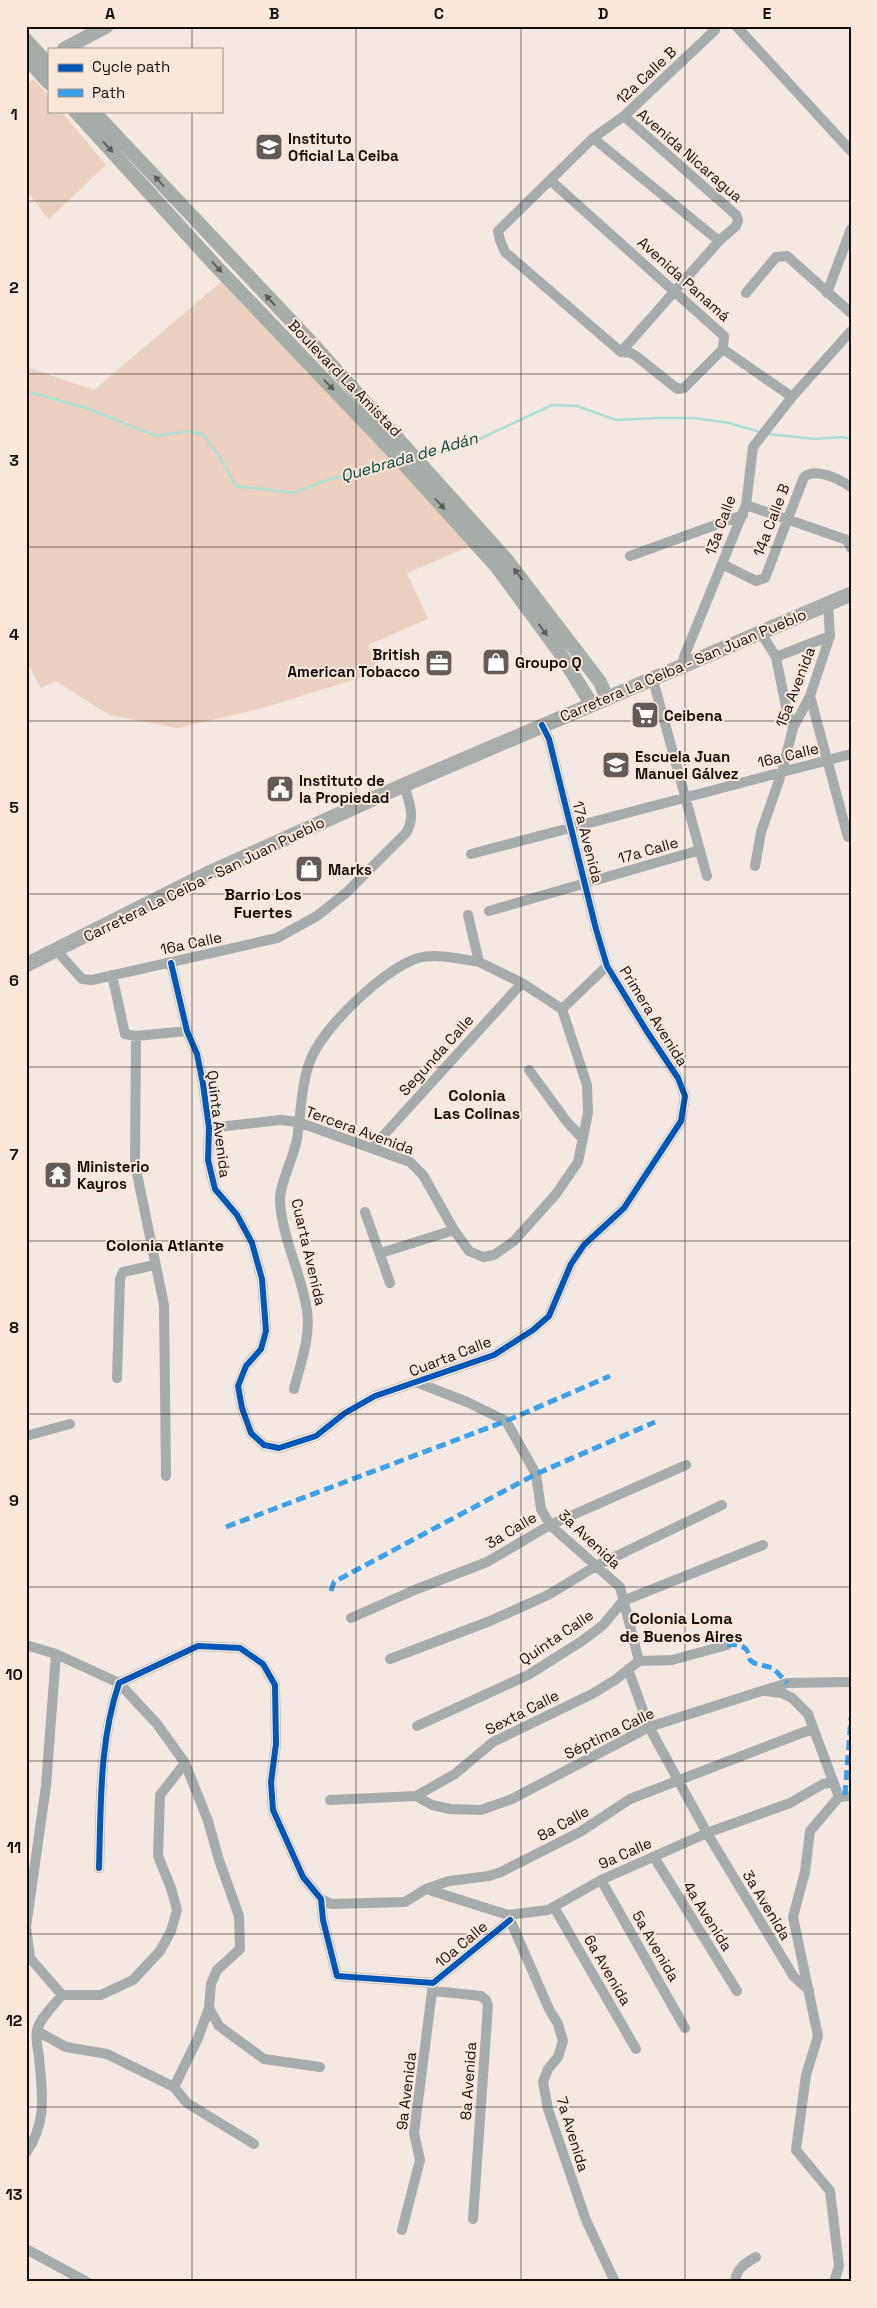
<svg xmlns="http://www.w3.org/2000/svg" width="877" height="2308" viewBox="0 0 877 2308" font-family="'Space Grotesk',sans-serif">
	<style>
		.green { fill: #ebd0c2 }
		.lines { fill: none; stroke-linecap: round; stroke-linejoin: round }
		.stream { stroke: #added3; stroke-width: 2.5 }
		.street { stroke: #a6acab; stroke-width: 10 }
		.secondary { stroke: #a6aca8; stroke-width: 14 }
		.primary { stroke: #a9adab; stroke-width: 15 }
		.quiet { stroke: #3da1e9; stroke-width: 5; stroke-dasharray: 10 5; stroke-linecap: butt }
		.cycleway-casing { stroke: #f9e7dc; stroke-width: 9 }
		.cycleway { stroke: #0057b8; stroke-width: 6 }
		.oneway { fill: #5e5e5a }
		.grid { fill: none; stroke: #150f0c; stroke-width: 1; stroke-opacity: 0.55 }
		.labels { text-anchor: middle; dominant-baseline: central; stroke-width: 4; stroke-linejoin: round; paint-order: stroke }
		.street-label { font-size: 15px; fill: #150f0c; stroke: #f9e7dc }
		.poi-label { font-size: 15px; font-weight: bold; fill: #150f0c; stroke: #f9e7dc; text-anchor: start }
		.water-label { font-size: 16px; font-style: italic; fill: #00453e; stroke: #f9e7dc }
		.neighbourhood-label { font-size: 16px; font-weight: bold; fill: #150f0c; stroke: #f9e7dc }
		.neatline { fill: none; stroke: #150f0c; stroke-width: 2 }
		.grid-label { font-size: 16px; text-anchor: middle; font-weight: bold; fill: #150f0c }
	</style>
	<rect width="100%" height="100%" fill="#f3e8e2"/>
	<path class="green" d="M 34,79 L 49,96 L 49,111 L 61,111 L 106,165 L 49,219 L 26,191 L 26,84 Z
		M 221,282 L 473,545 L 407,573 L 428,619 L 368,645 L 378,672 L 263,708 L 177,728 L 109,715 L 56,681 L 41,688 L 26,661 L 26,367 L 94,390 Z"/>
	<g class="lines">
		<path class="stream" d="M 26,391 L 89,409 L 156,436 L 187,431 L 204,435 L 220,457 L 236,486 L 293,493 L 330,479 L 395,462
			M 768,434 L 815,439 L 842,437 L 851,439
			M 420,456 L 469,444 L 552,405 L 577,406 L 616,420 L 657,418 L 694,418 L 729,423 L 760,432"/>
		<path class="street" d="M 737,27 L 851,151
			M 593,138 L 719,241
			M 550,180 L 724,336 L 723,349 L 684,388 L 678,389 L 675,387 L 636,356 L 631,353 L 621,352 L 505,252 L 500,240 L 498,231 L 593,138 L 624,116 L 715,30
			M 746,293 L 776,257 L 787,256 L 851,313
			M 827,293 L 851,229
			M 723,349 L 792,397
			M 621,352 L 719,241 L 736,226 L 738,220 L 736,215 L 624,116
			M 746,505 L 847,540 L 851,548
			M 630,556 L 743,515
			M 722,564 L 756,581 L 765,578 L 804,477 C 816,467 839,479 851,487
			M 761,633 L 776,657 L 787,712 L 793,728
			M 776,657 L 830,636
			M 682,667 L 684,657 L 746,505 L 753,447 L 792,397 L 851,331
			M 653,680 L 707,876
			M 810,696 L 848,837
			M 471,854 L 851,754
			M 755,866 L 761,832 L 782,772 L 793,728 L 810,696 L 830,636 L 828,604
			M 489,911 L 700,850
			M 56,950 L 82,979 L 92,980 L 277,938 L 317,916 L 347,892 L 406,833 C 416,818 409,801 404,785
			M 171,963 L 187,1031 L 197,1054 L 203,1084 L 209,1128 L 208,1160 L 215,1189 L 237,1215 L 252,1243 L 262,1279 L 266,1331 L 261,1349 L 246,1366 L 238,1386 L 242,1408 L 251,1433 L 264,1445 L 279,1448 L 316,1436 L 345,1413 L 375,1396 L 494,1355 L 533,1330 L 549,1316 L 571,1264 L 584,1245 L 624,1208 L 681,1121 L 685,1096 L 678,1078 L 646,1030 L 607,966 L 596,929 L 549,739 L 542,725
			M 112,975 L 125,1034 L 136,1036 L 187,1031
			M 562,1009 L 607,966
			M 136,1036 L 135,1164 L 164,1305 L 166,1476
			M 529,1070 L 567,1122 L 583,1139
			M 209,1128 L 280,1120 L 298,1122 L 410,1162 L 423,1175 L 454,1230 L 469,1251 L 483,1257 L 494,1255 L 514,1241 L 556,1194 L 578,1162 L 588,1113 L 587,1085 L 562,1009 L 522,983 L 479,962 L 468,915
			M 372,1148 L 522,983
			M 365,1212 L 390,1283
			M 381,1253 L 454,1230
			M 117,1378 L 120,1279 L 123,1272 L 155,1265
			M 416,1382 L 467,1402 L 506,1421 L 536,1474 L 541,1509 L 550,1525 L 620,1587 L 639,1661
			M 294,1389 C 300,1365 311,1337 307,1311 C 302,1274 282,1239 280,1201 C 279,1185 294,1157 297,1139 C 301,1114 301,1085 310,1061 C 323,1027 384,969 418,958 C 437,953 460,959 479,962
			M 26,1436 L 70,1424
			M 351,1618 L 417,1589 L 487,1562 L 550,1525 L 686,1465
			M 26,1645 L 56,1654 L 119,1683 L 157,1724 L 185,1763 L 208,1821 L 219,1860 L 239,1916 L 240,1949 L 217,1970 L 211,1984 L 209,2008 L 198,2038 L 174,2087
			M 56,1654 L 46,1786 L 26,1927 L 30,1958 L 62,1995 L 101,1995 L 133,1980 L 160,1951 L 171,1931 L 177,1910 L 171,1888 L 158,1856 L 160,1795 L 185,1763
			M 390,1659 L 490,1621 L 548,1595 L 596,1566 L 722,1505
			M 628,1669 L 649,1727 L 707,1833 L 794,1977 L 809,1990
			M 765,1691 L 782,1693 L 792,1698 L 808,1714 L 839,1797
			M 417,1726 L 528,1675 L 582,1641 L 603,1625 L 623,1601 L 763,1545
			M 416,1796 L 432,1805 L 450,1809 L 481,1810 L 512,1799 L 649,1727 L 787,1683 L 851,1682
			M 330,1800 L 416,1796 L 455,1774 L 493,1742 L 592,1694 L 615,1680 L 639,1661 L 672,1660 L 727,1645
			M 654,1857 L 737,1991
			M 99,1868 C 101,1807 99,1742 119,1683 L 198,1646 L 240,1648 L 263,1664 L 275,1685 L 276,1744 L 271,1782 L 273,1810 L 303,1877 L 321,1899 L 323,1920 L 337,1976 L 433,1983 L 510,1920
			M 601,1880 L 685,2028
			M 426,1889 L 508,1915 L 548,1910 L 601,1880 L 707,1833 L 790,1803 L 823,1784 L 833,1782
			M 321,1899 L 331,1904 L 405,1902 L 426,1889 L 449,1881 L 489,1876 L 501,1872 L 580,1832 L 630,1799 L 812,1729
			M 554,1907 L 636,2049
			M 508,1915 L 549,2009 L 558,2024 L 563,2041 L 558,2057 L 548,2069 L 543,2082 L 548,2109 L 586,2220 L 615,2282
			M 434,1991 L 481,1996 L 486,2000 L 488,2005 L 473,2219
			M 209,2008 L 219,2026 L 264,2059 L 320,2067
			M 37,2031 L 66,2047 L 107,2054 L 174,2087 L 187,2103 L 254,2144
			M 26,2153 C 48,2121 42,2093 39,2057 C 38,2049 35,2037 37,2030 C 41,2017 54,2005 62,1995
			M 402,2230 L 420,2160 L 414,2133 L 433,1984
			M 26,2249 L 87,2282
			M 735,2282 C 736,2269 745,2263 756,2257
			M 834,2282 L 839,2266 L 830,2191 L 796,2150 L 806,2075 L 818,2036 L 793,1917 L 805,1872 L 810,1831 L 839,1797 L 851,1796"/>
		<path class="secondary" d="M 26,40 L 49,65
			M 64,49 L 107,26
			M 26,58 L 49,83
			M 75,111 L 214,264 L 394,453 L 496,566 L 558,650 L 592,705
			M 93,111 L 310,341 L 506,559 L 600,682 L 607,698"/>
		<path class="primary" d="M 26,965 L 211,872 L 404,785 L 851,594"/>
		<path class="quiet" d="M 226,1527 L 506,1421 L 610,1376
			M 331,1591 L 334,1582 L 536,1474 L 655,1422
			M 727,1645 C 740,1643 748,1646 750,1660 L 754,1663 L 773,1668 L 787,1683
			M 845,1795 L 851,1718"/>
		<defs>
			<path id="cycleway" d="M 171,963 L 187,1031 L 197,1054 L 203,1084 L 209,1128 L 208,1160 L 215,1189 L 237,1215 L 252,1243 L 262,1279 L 266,1331 L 261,1349 L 246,1366 L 238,1386 L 242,1408 L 251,1433 L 264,1445 L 279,1448 L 316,1436 L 345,1413 L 375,1396 L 494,1355 L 533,1330 L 549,1316 L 571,1264 L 584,1245 L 624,1208 L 681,1121 L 685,1096 L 678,1078 L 646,1030 L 607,966 L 596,929 L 549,739 L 542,725
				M 99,1868 C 101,1807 99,1742 119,1683 L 198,1646 L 240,1648 L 263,1664 L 275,1685 L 276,1744 L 271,1782 L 273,1810 L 303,1877 L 321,1899 L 323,1920 L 337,1976 L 433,1983 L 510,1920"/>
		</defs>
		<use href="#cycleway" class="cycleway-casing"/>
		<use href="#cycleway" class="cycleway"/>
	</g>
	<defs><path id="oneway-solid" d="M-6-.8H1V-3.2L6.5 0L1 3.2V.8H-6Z" transform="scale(1.25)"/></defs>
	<g class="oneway">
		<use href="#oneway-solid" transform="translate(108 147) rotate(48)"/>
		<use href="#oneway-solid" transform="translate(159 181) rotate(-133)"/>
		<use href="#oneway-solid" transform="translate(217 267) rotate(47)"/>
		<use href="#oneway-solid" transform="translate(270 300) rotate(-133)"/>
		<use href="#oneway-solid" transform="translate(329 385) rotate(46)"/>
		<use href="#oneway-solid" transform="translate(440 504) rotate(48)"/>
		<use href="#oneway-solid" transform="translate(518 574) rotate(-127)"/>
		<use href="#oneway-solid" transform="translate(543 630) rotate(54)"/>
	</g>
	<path class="grid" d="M 192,26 L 192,49M 356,26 L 356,2282M 521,26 L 521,2282M 685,26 L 685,2282M 192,111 L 192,2282M 26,201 L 851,201M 26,374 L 851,374M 26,547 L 851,547M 26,721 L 851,721M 26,894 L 851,894M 26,1067 L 851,1067M 26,1241 L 851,1241M 26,1414 L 851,1414M 26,1587 L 851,1587M 26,1761 L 851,1761M 26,1934 L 851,1934M 26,2107 L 851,2107"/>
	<defs>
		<symbol id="school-square" viewBox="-11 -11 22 22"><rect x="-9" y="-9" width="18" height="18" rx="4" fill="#635b57" stroke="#f9e7dc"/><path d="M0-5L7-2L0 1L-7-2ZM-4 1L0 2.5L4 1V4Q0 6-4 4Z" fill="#fff"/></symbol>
		<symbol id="shop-square" viewBox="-11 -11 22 22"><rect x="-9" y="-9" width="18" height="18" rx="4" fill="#635b57" stroke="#f9e7dc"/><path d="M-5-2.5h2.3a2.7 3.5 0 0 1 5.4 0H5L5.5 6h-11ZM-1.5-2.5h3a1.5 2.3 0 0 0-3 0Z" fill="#fff"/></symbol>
		<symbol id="office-square" viewBox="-11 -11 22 22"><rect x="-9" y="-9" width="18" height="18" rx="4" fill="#635b57" stroke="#f9e7dc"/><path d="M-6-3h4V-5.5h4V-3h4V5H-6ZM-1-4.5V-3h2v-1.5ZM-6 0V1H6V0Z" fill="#fff"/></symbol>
		<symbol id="supermarket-square" viewBox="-11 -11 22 22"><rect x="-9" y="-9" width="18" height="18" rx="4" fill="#635b57" stroke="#f9e7dc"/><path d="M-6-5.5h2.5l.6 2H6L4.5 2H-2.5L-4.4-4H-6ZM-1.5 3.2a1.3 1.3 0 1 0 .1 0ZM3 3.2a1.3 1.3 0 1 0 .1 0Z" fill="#fff"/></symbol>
		<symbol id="civic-square" viewBox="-11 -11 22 22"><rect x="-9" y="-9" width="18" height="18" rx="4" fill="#635b57" stroke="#f9e7dc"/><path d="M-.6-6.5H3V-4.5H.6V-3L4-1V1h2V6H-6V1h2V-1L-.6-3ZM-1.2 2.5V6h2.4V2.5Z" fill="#fff"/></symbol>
		<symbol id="temple-square" viewBox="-11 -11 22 22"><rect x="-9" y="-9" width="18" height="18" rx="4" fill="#635b57" stroke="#f9e7dc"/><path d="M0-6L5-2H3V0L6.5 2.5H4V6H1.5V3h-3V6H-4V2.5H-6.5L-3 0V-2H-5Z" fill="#fff"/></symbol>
	</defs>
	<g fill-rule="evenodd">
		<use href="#school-square" x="253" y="131" width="32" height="32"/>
		<use href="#shop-square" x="480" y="646" width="32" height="32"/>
		<use href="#office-square" x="423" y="647" width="32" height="32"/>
		<use href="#supermarket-square" x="629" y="699" width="32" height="32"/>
		<use href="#school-square" x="600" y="749" width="32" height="32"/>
		<use href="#civic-square" x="264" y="773" width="32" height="32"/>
		<use href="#shop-square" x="293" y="853" width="32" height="32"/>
		<use href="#temple-square" x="42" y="1159" width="32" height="32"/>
	</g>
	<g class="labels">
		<g class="street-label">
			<text transform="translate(646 75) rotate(-43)">12a Calle B</text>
			<text transform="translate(690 155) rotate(41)">Avenida Nicaragua</text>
			<text transform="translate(684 279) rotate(42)">Avenida Panamá</text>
			<text transform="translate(345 378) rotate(46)">Boulevard La Amistad</text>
			<text transform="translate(771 520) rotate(-69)">14a Calle B</text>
			<text transform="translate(720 525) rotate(-70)">13a Calle</text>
			<text transform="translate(683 665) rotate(-23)">Carretera La Ceiba - San Juan Pueblo</text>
			<text transform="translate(795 687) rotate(-69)">15a Avenida</text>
			<text transform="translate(788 755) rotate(-14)">16a Calle</text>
			<text transform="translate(588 842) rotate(76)">17a Avenida</text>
			<text transform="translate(648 850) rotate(-16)">17a Calle</text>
			<text transform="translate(204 879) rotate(-26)">Carretera La Ceiba - San Juan Pueblo</text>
			<text transform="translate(191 943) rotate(-12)">16a Calle</text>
			<text transform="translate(654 1016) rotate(58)">Primera Avenida</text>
			<text transform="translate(436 1055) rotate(-48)">Segunda Calle</text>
			<text transform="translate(219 1124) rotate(83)">Quinta Avenida</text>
			<text transform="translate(360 1130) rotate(20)">Tercera Avenida</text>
			<text transform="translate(309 1252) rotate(77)">Cuarta Avenida</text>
			<text transform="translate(450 1356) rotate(-21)">Cuarta Calle</text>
			<text transform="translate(511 1530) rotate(-31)">3a Calle</text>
			<text transform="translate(590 1539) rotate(43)">3a Avenida</text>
			<text transform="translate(556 1637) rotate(-34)">Quinta Calle</text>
			<text transform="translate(522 1712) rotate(-27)">Sexta Calle</text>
			<text transform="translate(609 1733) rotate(-26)">Séptima Calle</text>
			<text transform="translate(563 1823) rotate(-29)">8a Calle</text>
			<text transform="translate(625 1853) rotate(-24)">9a Calle</text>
			<text transform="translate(767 1905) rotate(59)">3a Avenida</text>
			<text transform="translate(708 1916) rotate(58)">4a Avenida</text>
			<text transform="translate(461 1944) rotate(-40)">10a Calle</text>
			<text transform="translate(656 1946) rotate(60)">5a Avenida</text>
			<text transform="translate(608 1970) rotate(60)">6a Avenida</text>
			<text transform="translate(468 2081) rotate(-86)">8a Avenida</text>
			<text transform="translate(406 2091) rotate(-83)">9a Avenida</text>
			<text transform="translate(573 2134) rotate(73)">7a Avenida</text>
		</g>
		<g class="poi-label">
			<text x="288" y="138">Instituto<tspan x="288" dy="17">Oficial La Ceiba</tspan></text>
			<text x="420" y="654" text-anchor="end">British<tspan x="420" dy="17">American Tobacco</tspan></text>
			<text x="515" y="662">Groupo Q</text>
			<text x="664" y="715">Ceibena</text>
			<text x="635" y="756">Escuela Juan<tspan x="635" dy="17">Manuel Gálvez</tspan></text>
			<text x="299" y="780">Instituto de<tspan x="299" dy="17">la Propiedad</tspan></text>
			<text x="328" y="869">Marks</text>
			<text x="77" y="1166">Ministerio<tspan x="77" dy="17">Kayros</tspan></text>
		</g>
		<g class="water-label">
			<text transform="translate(409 457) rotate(-16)">Quebrada de Adán</text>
		</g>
		<g class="neighbourhood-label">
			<text x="263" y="894">Barrio Los<tspan x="263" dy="18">Fuertes</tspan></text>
			<text x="477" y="1095">Colonia<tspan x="477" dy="18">Las Colinas</tspan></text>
			<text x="165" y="1245">Colonia Atlante</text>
			<text x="681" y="1618">Colonia Loma<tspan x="681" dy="18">de Buenos Aires</tspan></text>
		</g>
	</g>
	<rect width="877" height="2308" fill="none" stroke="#f9e7dc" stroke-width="55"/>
	<rect x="48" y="48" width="175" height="65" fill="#f9e7dc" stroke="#9e9189"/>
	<rect x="58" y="64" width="25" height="8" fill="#0057b8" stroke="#9e9189"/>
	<text x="92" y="72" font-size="15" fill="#150f0c">Cycle path</text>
	<rect x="58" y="89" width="25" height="8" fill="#3da1e9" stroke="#9e9189"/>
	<text x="92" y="98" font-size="15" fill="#150f0c">Path</text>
	<rect x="28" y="28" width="822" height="2252" class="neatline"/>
	<g class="grid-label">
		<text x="110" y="19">A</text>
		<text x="274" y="19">B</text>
		<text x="439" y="19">C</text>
		<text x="603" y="19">D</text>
		<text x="767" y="19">E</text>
		<text x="14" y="120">1</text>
		<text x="14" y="293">2</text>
		<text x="14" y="466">3</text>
		<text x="14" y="640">4</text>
		<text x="14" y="813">5</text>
		<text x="14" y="986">6</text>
		<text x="14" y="1160">7</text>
		<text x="14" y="1333">8</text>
		<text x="14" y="1506">9</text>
		<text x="14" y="1680">10</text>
		<text x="14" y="1853">11</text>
		<text x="14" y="2026">12</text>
		<text x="14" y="2200">13</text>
	</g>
</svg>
